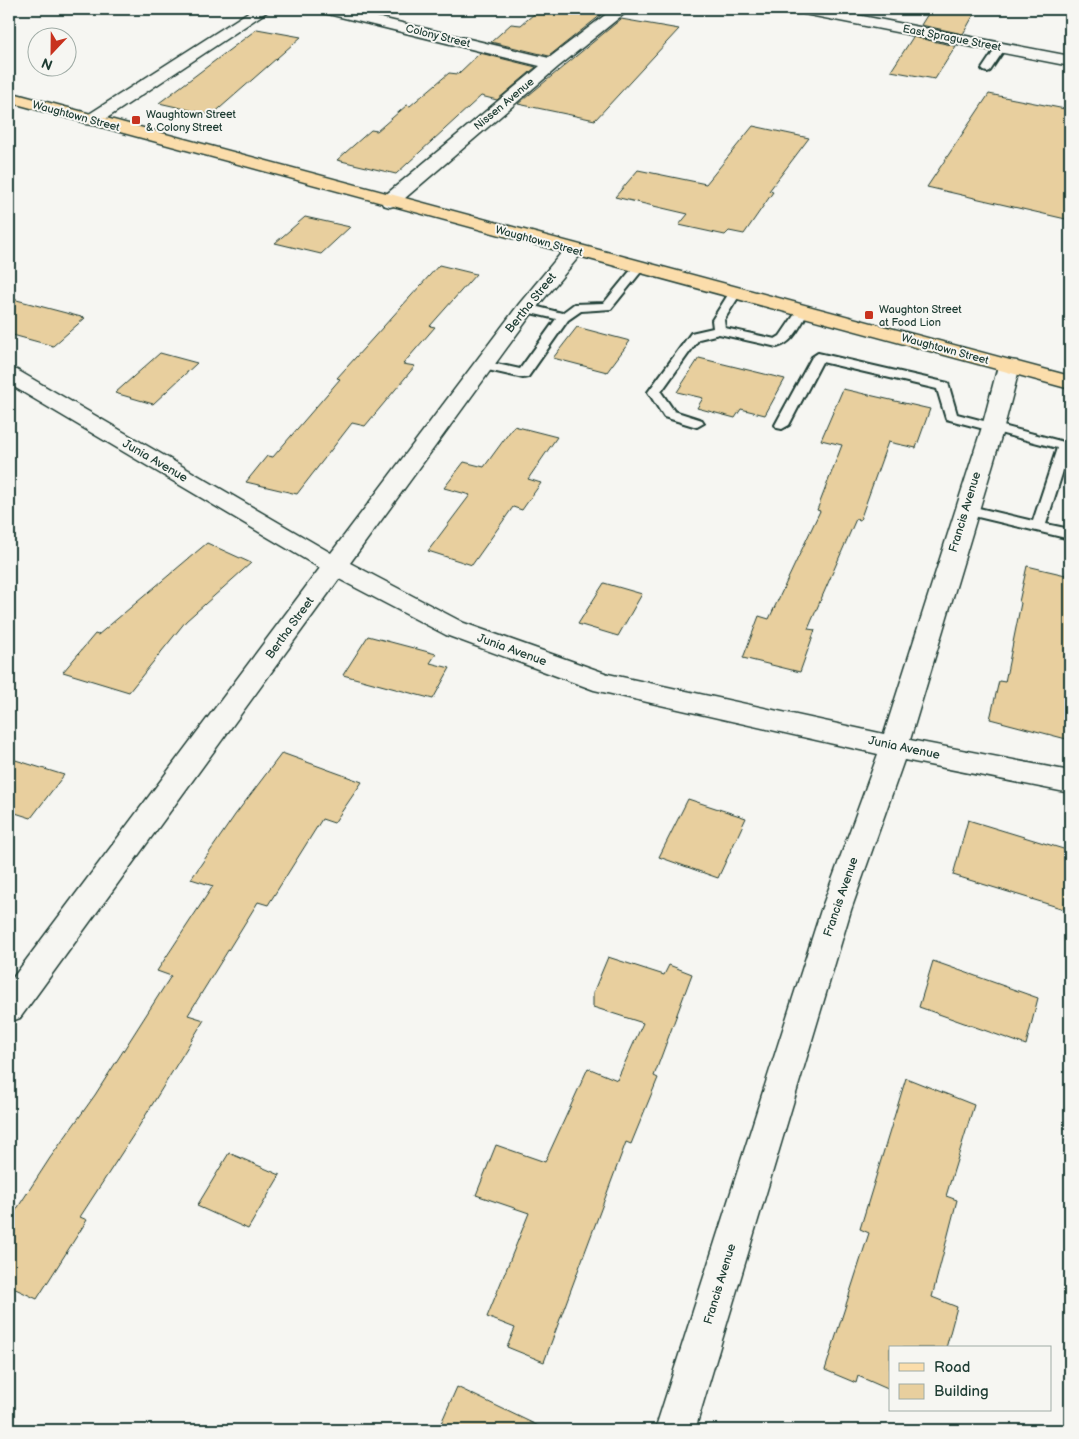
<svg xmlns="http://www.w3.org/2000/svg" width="1079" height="1439" viewBox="0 0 1079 1439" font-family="'Balsamiq Sans',sans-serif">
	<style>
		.building { fill: #e8cf9e; stroke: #1f3d34 }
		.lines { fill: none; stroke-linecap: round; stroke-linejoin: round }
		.service-casing { stroke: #1f3d34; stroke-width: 4 }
		.minor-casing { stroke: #1f3d34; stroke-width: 3 }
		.tertiary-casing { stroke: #1f3d34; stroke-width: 3 }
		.primary-casing { stroke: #1f3d34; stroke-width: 3 }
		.service { fill: #f6f6f2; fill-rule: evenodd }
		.minor { fill: #f6f6f2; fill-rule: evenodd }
		.tertiary { fill: #f6f6f2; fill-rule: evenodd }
		.primary { fill: #fbddab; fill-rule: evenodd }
		.poi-dot { fill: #c8321e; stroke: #f6f6f2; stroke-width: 2 }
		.labels { text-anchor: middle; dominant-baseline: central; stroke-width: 4; stroke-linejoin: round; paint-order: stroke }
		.far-street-label { font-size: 11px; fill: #1f3d34; stroke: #f6f6f2 }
		.far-poi-label { font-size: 11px; fill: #1f3d34; stroke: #f6f6f2; text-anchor: start }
		.street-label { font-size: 12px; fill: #1f3d34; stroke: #f6f6f2 }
	</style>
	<rect width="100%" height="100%" fill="#f6f6f2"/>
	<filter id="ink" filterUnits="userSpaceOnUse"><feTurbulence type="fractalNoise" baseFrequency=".02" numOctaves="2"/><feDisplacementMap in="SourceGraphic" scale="10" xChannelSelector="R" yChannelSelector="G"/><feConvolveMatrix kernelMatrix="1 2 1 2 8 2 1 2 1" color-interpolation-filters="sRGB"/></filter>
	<g filter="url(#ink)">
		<path class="building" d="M 540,9 L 564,9 L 601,15 L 549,56 L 491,42 L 511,24 L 521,25 Z
			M 931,9 L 977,9 L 963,34 L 921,25 Z
			M 621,19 L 679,29 L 595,120 L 518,104 Z
			M 257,29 L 301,37 L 212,115 L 159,103 Z
			M 913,37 L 956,46 L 935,79 L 891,71 Z
			M 480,53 L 536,67 L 497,100 L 481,96 L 396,174 L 337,160 L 371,130 L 377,131 L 407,105 L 410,106 L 449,73 L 458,74 Z
			M 989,94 L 1070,110 L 1070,220 L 927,187 Z
			M 753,126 L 809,138 L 769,191 L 773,192 L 744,234 L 729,231 L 725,235 L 679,225 L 688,214 L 615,197 L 638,170 L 706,184 Z
			M 305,217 L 350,227 L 321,254 L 275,243 Z
			M 439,265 L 476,274 L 430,326 L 435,327 L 403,364 L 415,366 L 365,426 L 352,423 L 297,494 L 246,482 L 267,456 L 273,457 L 340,379 L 337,378 Z
			M 9,298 L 85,318 L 53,346 L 9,334 Z
			M 577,327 L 630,341 L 607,372 L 553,358 Z
			M 160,353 L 197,363 L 153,404 L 115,393 Z
			M 699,358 L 785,379 L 765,415 L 741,409 L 735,418 L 697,408 L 703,398 L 677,392 Z
			M 843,389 L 930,409 L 916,448 L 888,442 L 860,520 L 856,519 L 808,629 L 815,630 L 800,672 L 743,658 L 759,616 L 769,619 L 820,511 L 817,510 L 842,445 L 821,440 Z
			M 514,426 L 557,437 L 528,479 L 541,483 L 522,510 L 513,507 L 472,565 L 428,551 L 470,495 L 444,488 L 464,462 L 484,467 Z
			M 207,543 L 251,563 L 186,621 L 129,692 L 63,672 L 95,634 L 98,635 Z
			M 1027,566 L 1070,576 L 1070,740 L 990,719 L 999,681 L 1005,682 L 1021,603 L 1019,602 Z
			M 604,583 L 642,594 L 618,636 L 578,624 Z
			M 368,636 L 436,654 L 430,663 L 450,668 L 433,699 L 343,675 Z
			M 282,753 L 362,782 L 334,823 L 322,819 L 268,905 L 258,902 L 188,1015 L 204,1020 L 136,1131 L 80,1217 L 87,1220 L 37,1299 L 9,1286 L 9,1221 L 50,1158 L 95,1095 L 171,976 L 157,971 L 213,886 L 191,879 L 235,815 Z
			M 9,758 L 64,775 L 31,818 L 9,811 Z
			M 688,799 L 746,818 L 718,878 L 659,857 Z
			M 968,820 L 1070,851 L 1070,877 L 1064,909 L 953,875 Z
			M 608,957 L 664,975 L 669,965 L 692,974 L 654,1076 L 658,1078 L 631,1144 L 626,1142 L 544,1362 L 507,1347 L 515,1328 L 487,1317 L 529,1213 L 476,1195 L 496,1145 L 545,1162 L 588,1068 L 617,1080 L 643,1023 L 593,1007 L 593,993 Z
			M 933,961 L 1038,998 L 1026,1045 L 919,1007 Z
			M 906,1078 L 974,1105 L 946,1196 L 957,1200 L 932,1297 L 957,1307 L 946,1348 L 890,1348 L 890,1390 L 858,1376 L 856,1383 L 825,1370 L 869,1233 L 860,1229 Z
			M 229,1153 L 280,1175 L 248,1229 L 197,1206 Z
			M 457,1387 L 547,1430 L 438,1430 Z"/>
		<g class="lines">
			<defs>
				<path id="service" d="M 1001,44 L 1006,47 L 990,71 L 987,72 L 984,71 L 982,69 L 998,45 Z
					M 639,264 L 645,267 L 611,309 L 581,311 L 568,320 L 528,377 L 523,378 L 479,368 L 477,365 L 483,361 L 520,369 L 556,319 L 522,311 L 520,308 L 522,305 L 526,304 L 562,313 L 574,304 L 604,303 L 635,265 Z
					M 735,289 L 741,293 L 724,320 L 725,328 L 775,339 L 780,336 L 799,308 L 803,307 L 809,311 C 800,325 794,343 777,347 L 719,334 L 699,339 L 661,392 L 674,411 L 702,420 L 704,423 L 697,427 L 664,417 L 648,392 L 691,333 L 713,328 L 712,320 L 731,290 Z
					M 818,353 L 948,383 L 957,414 L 1064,442 L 1070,441 L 1070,449 L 1046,524 L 1070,529 L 1070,539 L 961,513 L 959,510 L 961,507 L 966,505 L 1033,521 L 1057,448 L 946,419 L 937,389 L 822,362 L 789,425 L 782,429 L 777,428 L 775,425 L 812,357 Z"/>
				<path id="minor" d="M 253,9 L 271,9 L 98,124 L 92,125 L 86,124 L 83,120 L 86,116 Z
					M 318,9 L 343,9 L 549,58 L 613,9 L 630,9 L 558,67 L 397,205 L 390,207 L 383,205 L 381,201 L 383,197 L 540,66 L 320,12 Z
					M 574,244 L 581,246 L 584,250 L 581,254 L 533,312 L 350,563 L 464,623 L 608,674 L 884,734 L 982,427 L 998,366 L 1001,361 L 1009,360 L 1017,361 L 1020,366 L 1004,427 L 910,740 L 1070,771 L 1070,793 L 904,760 L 851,910 L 695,1430 L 655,1430 L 821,910 L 878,754 L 594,690 L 446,635 L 339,579 L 20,1018 L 9,1022 L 9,983 L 320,568 L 9,384 L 9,369 L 17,370 L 331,553 L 519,304 L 567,246 Z"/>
				<path id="tertiary" d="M 796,9 L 826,9 L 1070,56 L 1070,66 L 804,14 L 799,12 Z"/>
				<path id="primary" d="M 9,92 L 1070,376 L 1070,389 L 9,102 Z"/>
			</defs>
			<use href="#service" class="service-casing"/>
			<use href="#minor" class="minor-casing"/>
			<use href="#tertiary" class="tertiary-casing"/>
			<use href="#primary" class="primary-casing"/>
			<use href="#service" class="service"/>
			<use href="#minor" class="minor"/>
			<use href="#tertiary" class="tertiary"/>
			<use href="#primary" class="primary"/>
		</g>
	</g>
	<g class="poi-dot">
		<rect x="131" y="115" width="10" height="10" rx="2.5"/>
		<rect x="864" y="310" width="10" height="10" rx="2.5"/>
	</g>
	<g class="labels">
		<g class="far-street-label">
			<text transform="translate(438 36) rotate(14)">Colony Street</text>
			<text transform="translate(952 38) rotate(11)">East Sprague Street</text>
			<text transform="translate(504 104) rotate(-40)">Nissen Avenue</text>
			<text transform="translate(76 116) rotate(15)">Waughtown Street</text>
			<text transform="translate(539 241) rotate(15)">Waughtown Street</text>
			<text transform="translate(945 349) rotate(15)">Waughtown Street</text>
		</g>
		<g class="far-poi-label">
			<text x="146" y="114">Waughtown Street<tspan x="146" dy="13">&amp; Colony Street</tspan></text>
			<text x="879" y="309">Waughton Street<tspan x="879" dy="13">at Food Lion</tspan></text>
		</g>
		<g class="street-label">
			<text transform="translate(531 303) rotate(-51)">Bertha Street</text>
			<text transform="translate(155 461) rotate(30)">Junia Avenue</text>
			<text transform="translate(965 512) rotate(-73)">Francis Avenue</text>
			<text transform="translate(290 628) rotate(-54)">Bertha Street</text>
			<text transform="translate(512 650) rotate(20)">Junia Avenue</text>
			<text transform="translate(904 748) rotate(12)">Junia Avenue</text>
			<text transform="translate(841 897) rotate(-71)">Francis Avenue</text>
			<text transform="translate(720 1284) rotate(-73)">Francis Avenue</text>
		</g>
	</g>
	<rect width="1079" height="1439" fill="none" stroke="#f6f6f2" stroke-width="30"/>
	<rect x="15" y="15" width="1049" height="1409" fill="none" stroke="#1f3d34" stroke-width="2" filter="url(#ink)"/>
	<rect x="889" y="1346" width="162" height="65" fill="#f6f6f2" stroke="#a0aca6"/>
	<rect x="899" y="1363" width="25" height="8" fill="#fbddab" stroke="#a0aca6"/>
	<text x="934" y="1372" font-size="15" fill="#1f3d34">Road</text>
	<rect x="899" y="1384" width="25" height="15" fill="#e8cf9e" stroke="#a0aca6"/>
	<text x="934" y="1396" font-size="15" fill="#1f3d34">Building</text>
	<g transform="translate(52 52) rotate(202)"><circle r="24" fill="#f6f6f2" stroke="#a0aca6"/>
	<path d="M0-4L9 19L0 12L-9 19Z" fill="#c8321e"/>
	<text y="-8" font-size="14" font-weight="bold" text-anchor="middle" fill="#1f3d34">N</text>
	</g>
</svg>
